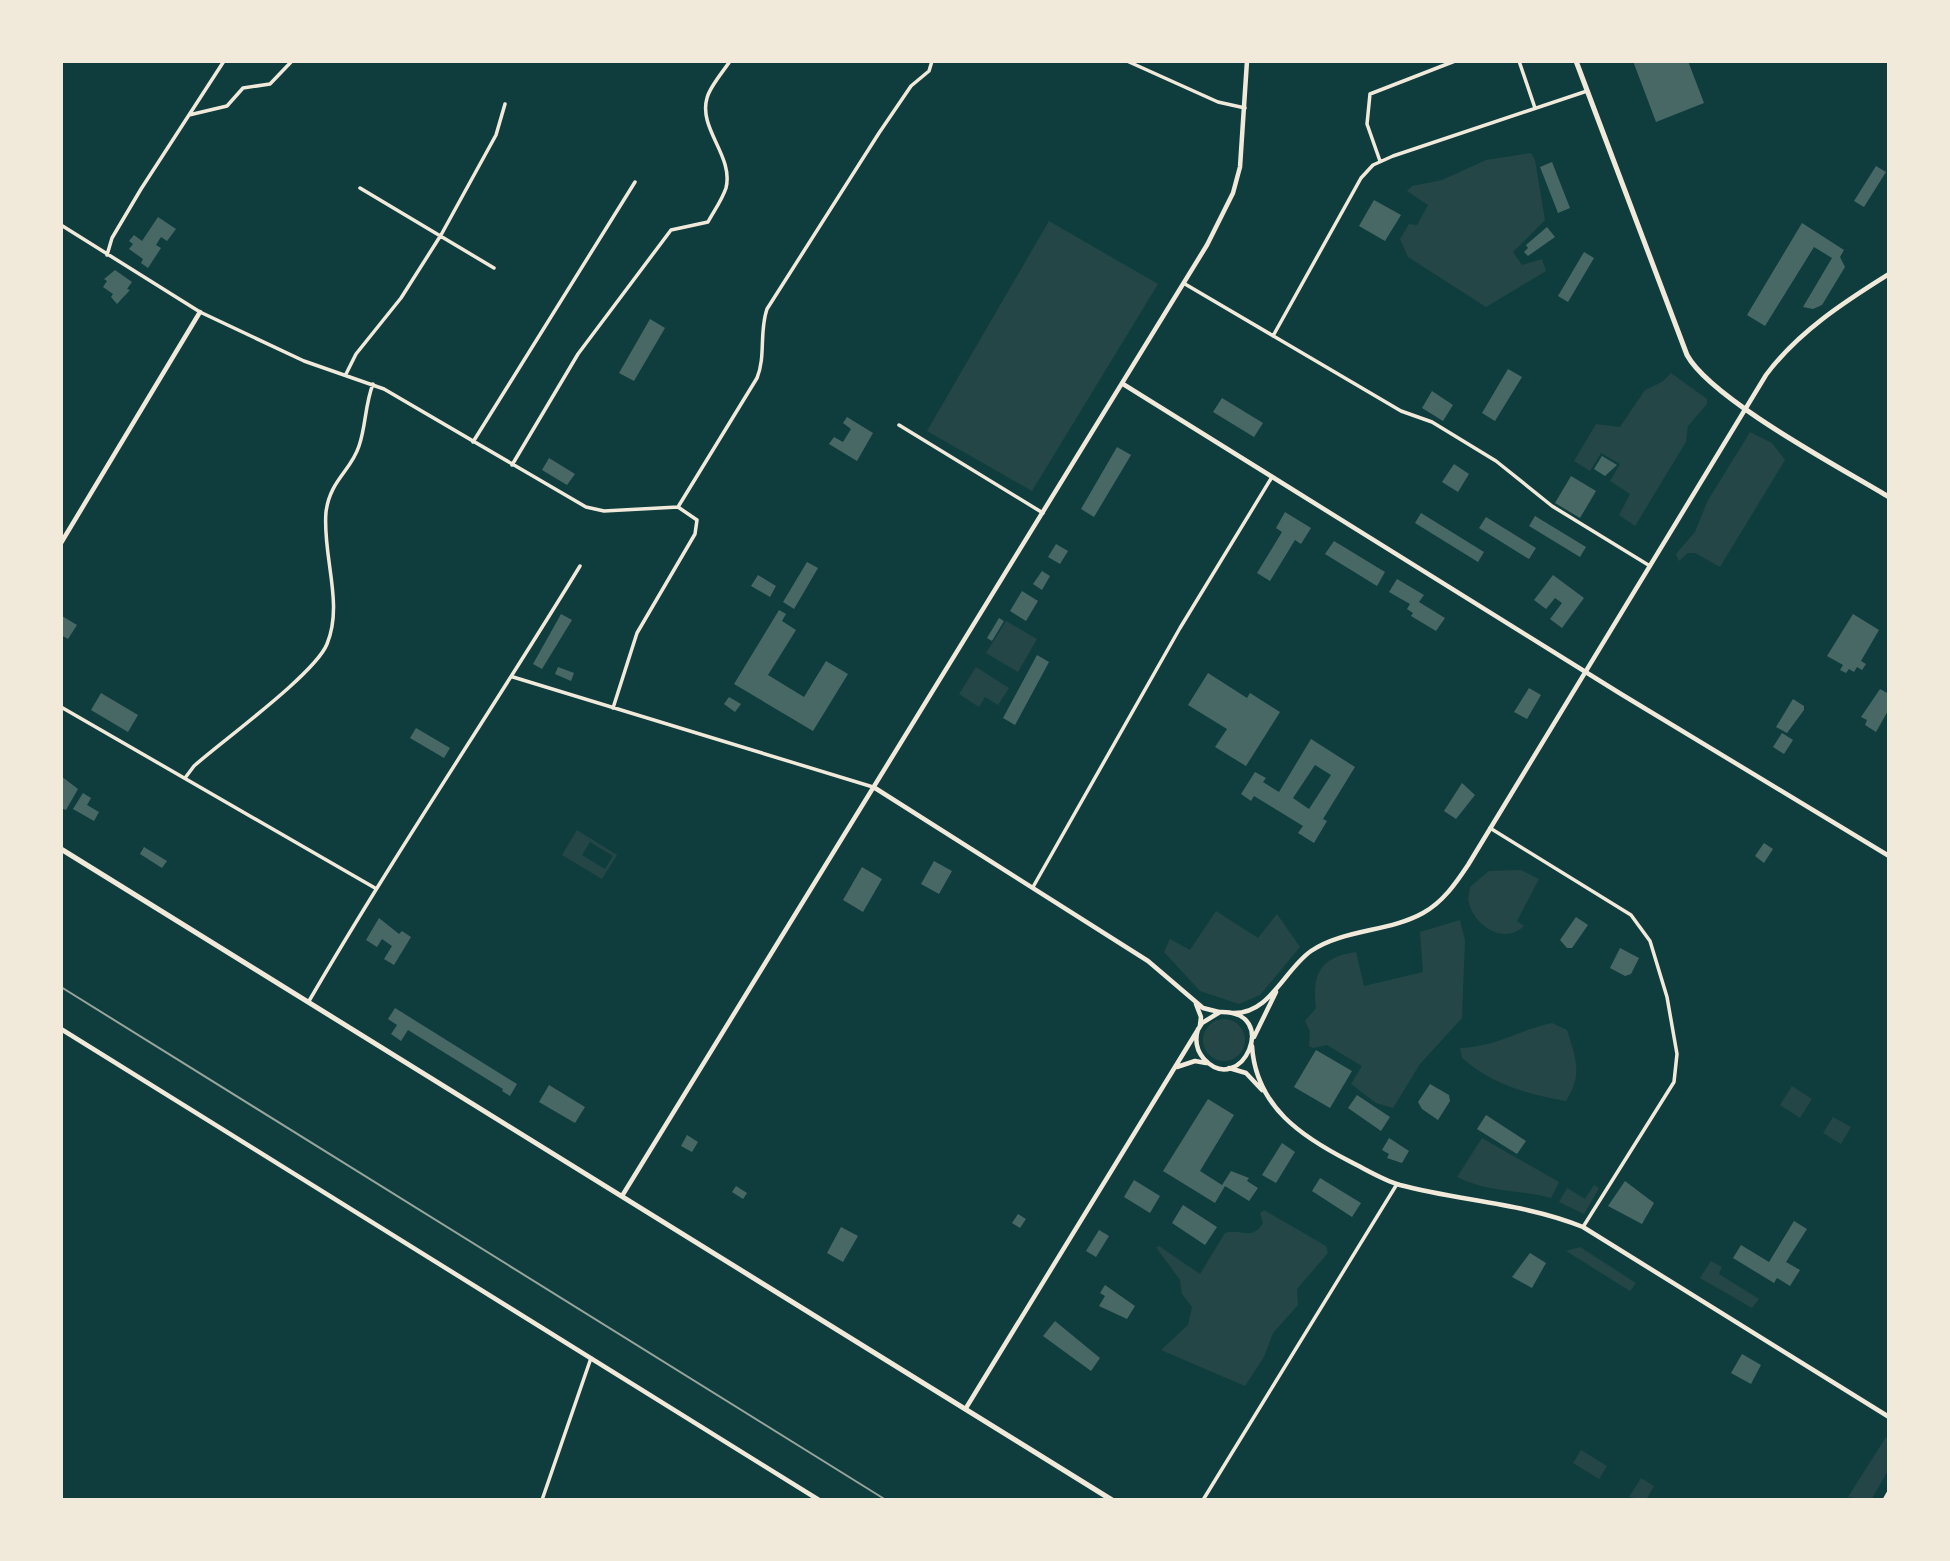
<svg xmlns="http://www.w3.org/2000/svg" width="1950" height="1561" viewBox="0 0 1950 1561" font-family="'Roboto Condensed',sans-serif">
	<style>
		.green { fill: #244646; fill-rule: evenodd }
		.building { fill: #486865; fill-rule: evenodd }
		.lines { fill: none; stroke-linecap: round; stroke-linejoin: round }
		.minor { stroke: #f1e9da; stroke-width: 3.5 }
		.tertiary { stroke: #f1e9da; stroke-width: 4.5 }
		.secondary { stroke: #f1e9da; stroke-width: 4.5 }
		.primary { stroke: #f1e9da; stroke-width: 5 }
		.rail { stroke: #97a49c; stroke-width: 2 }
	</style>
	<rect width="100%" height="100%" fill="#0f3d3e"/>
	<path class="green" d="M 1531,153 L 1535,160 L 1545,220 L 1513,252 L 1522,265 L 1542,259 L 1546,271 L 1486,307 L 1408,257 L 1400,239 L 1409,224 L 1417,225 L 1428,205 L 1407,191 L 1412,186 L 1442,180 L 1486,160 Z
		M 1049,221 L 1158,284 L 1032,491 L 927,431 Z
		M 1671,373 L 1707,399 L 1707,404 L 1688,426 L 1686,442 L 1635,526 L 1619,515 L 1630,494 L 1610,481 L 1620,464 L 1601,453 L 1590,471 L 1574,461 L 1596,424 L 1620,427 L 1645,390 L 1662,382 Z
		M 1750,432 L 1772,443 L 1785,460 L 1720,567 L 1695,553 L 1688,553 L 1679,561 L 1676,554 L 1695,532 L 1707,502 Z
		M 1006,621 L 1037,639 L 1018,672 L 986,653 Z
		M 976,667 L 1009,688 L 998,705 L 985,697 L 979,707 L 959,694 Z
		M 577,830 L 617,855 L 602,879 L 562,855 ZM 590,842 L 613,856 L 605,869 L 582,855 Z
		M 1521,870 L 1539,879 L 1517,921 L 1524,926 C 1505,945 1475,927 1469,903 C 1467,899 1470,892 1470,887 L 1489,871 Z
		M 1216,911 L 1258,938 L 1277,914 L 1300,947 L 1260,995 L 1239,1004 L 1200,991 L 1164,952 L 1170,939 L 1190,950 Z
		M 1460,920 L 1465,940 L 1462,1018 L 1420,1064 L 1393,1108 L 1376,1103 L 1351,1084 L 1362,1066 L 1327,1045 L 1313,1048 L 1309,1046 L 1310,1031 L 1305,1021 L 1316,1008 C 1312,975 1319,957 1356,952 L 1364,986 L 1423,972 L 1420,932 Z
		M1203 1040a21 21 0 1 1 42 0a21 21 0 1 1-42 0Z
		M 1552,1023 L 1567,1030 C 1576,1059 1583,1074 1566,1101 C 1527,1094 1493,1085 1462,1058 L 1460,1048 C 1498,1046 1516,1031 1552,1023 Z
		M 1792,1086 L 1812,1099 L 1800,1118 L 1780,1105 Z
		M 1833,1117 L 1851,1127 L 1841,1144 L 1823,1133 Z
		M 1482,1138 L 1559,1182 L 1551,1198 C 1518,1189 1489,1193 1457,1177 Z
		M 1594,1185 L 1599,1188 L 1584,1214 L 1559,1202 L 1567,1188 L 1585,1199 Z
		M 1264,1210 L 1326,1246 L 1328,1253 L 1297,1289 L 1298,1305 L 1273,1333 L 1264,1357 L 1245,1386 L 1161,1350 L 1188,1325 L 1192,1307 L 1182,1294 L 1180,1280 L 1156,1247 L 1159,1246 L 1200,1274 L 1225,1233 C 1242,1228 1251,1242 1263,1223 L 1260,1213 Z
		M 1580,1247 L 1636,1283 L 1630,1291 L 1566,1251 Z
		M 1711,1261 L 1722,1267 L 1719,1274 L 1759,1299 L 1752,1308 L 1700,1278 Z
		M 1886,1437 L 1889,1439 L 1889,1469 L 1871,1500 L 1848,1497 Z
		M 1581,1450 L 1607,1466 L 1599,1479 L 1573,1463 Z
		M 1641,1478 L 1654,1486 L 1646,1500 L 1629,1497 Z"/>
	<path class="building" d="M 1633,61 L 1688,61 L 1704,103 L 1656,122 Z
		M 1552,162 L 1570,208 L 1558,213 L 1540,167 Z
		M 1876,166 L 1886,172 L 1864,207 L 1854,201 Z
		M 1374,200 L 1401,215 L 1385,241 L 1359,226 Z
		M 158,217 L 176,229 L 167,241 L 161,237 L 156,245 L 161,248 L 148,268 L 141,263 L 143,259 L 129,249 L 133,244 L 129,241 L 134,235 L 142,241 Z
		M 1802,223 L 1844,250 L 1840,257 L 1845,267 L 1822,305 L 1813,309 L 1803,307 L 1832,258 L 1814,247 L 1765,326 L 1747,315 Z
		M 1547,227 L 1555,237 L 1528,256 L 1524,252 L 1528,248 L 1526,245 Z
		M 1584,252 L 1594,258 L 1568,302 L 1558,296 Z
		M 115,270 L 132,282 L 127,289 L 130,290 L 117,304 L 111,297 L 113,294 L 103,287 L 107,281 L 104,279 Z
		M 650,319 L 665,328 L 634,381 L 619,373 Z
		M 1508,369 L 1522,377 L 1495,421 L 1482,413 Z
		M 1432,391 L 1453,405 L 1443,421 L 1422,408 Z
		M 1222,398 L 1263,423 L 1254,437 L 1213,412 Z
		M 847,417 L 873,433 L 857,461 L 829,444 L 834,437 L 843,442 L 851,429 L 843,423 Z
		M 1117,447 L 1131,455 L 1094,517 L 1081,509 Z
		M 1602,456 L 1617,465 L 1605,476 L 1594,469 Z
		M 549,458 L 575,474 L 567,485 L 542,470 Z
		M 1454,464 L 1469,474 L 1458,492 L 1442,482 Z
		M 1571,476 L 1596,491 L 1580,518 L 1555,503 Z
		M 1285,512 L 1311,528 L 1301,544 L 1295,540 L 1270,581 L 1257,573 L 1282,532 L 1276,528 Z
		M 1421,513 L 1484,552 L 1478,562 L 1415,523 Z
		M 1535,516 L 1586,547 L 1580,557 L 1529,526 Z
		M 1486,517 L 1536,548 L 1529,559 L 1479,528 Z
		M 1334,541 L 1385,572 L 1377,586 L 1325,554 Z
		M 1056,544 L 1068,551 L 1060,564 L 1048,557 Z
		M 807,562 L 818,568 L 794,609 L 783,602 Z
		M 1042,571 L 1050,576 L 1042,590 L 1033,584 Z
		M 758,575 L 776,586 L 770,597 L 751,586 Z
		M 1553,575 L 1584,598 L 1562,628 L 1550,619 L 1562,603 L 1555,598 L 1546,609 L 1534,600 Z
		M 1397,579 L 1424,595 L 1419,602 L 1445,618 L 1436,631 L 1411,616 L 1413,613 L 1407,609 L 1410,604 L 1389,592 Z
		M 1022,591 L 1038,601 L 1026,621 L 1010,611 Z
		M 779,610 L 786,614 L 782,621 L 796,630 L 768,675 L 804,697 L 826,661 L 848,674 L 813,731 L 734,684 Z
		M 561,614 L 572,620 L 542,669 L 533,664 Z
		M 1853,614 L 1879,630 L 1861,661 L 1866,664 L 1862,670 L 1857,667 L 1854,672 L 1849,669 L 1846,673 L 1840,670 L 1843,665 L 1827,656 Z
		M 62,616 L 77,625 L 68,639 L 61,635 Z
		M 999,618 L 1004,621 L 992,641 L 987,638 Z
		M 1037,655 L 1049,662 L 1015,725 L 1003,718 Z
		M 558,667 L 574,673 L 571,681 L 555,674 Z
		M 1208,673 L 1247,698 L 1250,693 L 1280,712 L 1246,766 L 1215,747 L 1227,729 L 1188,705 Z
		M 1529,688 L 1541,695 L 1527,719 L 1514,712 Z
		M 1880,689 L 1889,694 L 1889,709 L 1876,732 L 1865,725 L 1867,720 L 1861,717 Z
		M 101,693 L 138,715 L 128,732 L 91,710 Z
		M 729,697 L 741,704 L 735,712 L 724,704 Z
		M 1793,699 L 1804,706 L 1804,710 L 1787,733 L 1776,727 Z
		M 416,728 L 450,748 L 444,758 L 410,738 Z
		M 1782,733 L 1793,740 L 1784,754 L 1773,747 Z
		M 1311,739 L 1355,767 L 1323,819 L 1327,821 L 1314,843 L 1298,833 L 1303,826 L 1254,796 L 1251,801 L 1241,794 L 1255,772 L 1266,778 L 1263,782 L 1279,792 ZM 1315,765 L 1331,775 L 1309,809 L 1293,798 Z
		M 61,776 L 78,789 L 66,810 L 61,808 Z
		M 1462,783 L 1475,795 L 1456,819 L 1444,811 Z
		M 83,793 L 91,798 L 87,805 L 99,812 L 94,821 L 73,809 Z
		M 1764,843 L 1773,849 L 1764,863 L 1755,856 Z
		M 144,847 L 167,861 L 162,868 L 140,854 Z
		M 934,861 L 952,871 L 939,894 L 921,884 Z
		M 862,867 L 882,879 L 863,912 L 843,900 Z
		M 1576,917 L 1588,925 L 1572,948 L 1567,948 L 1560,940 Z
		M 379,918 L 399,934 L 402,931 L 411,937 L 394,965 L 384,959 L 392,946 L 382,939 L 377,947 L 366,940 Z
		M 1620,948 L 1639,958 L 1631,974 L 1625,976 L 1610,968 Z
		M 395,1008 L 517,1084 L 510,1096 L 502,1091 L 503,1089 L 408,1030 L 401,1041 L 391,1034 L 397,1025 L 388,1019 Z
		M 1316,1050 L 1352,1071 L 1330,1108 L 1294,1087 Z
		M 1430,1084 L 1449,1095 L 1450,1101 L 1438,1120 L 1422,1109 L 1418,1102 Z
		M 549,1085 L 585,1107 L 575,1123 L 539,1102 Z
		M 1357,1095 L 1390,1117 L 1381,1131 L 1348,1108 Z
		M 1208,1099 L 1234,1115 L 1200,1171 L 1222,1185 L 1231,1171 L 1249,1178 L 1247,1181 L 1258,1188 L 1249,1201 L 1225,1186 L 1215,1203 L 1163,1171 Z
		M 1486,1115 L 1526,1141 L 1517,1154 L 1477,1129 Z
		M 687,1135 L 698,1142 L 692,1152 L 681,1146 Z
		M 1389,1138 L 1409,1151 L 1402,1163 L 1387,1158 L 1389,1154 L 1382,1150 Z
		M 1282,1143 L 1295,1152 L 1276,1183 L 1262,1175 Z
		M 1320,1178 L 1361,1203 L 1352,1217 L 1312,1191 Z
		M 1134,1180 L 1160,1196 L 1150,1213 L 1124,1197 Z
		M 1625,1181 L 1654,1203 L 1642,1224 L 1608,1206 Z
		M 736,1186 L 747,1193 L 743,1199 L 732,1192 Z
		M 1183,1205 L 1217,1227 L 1205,1245 L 1172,1223 Z
		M 1018,1214 L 1026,1219 L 1020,1228 L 1012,1223 Z
		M 1794,1221 L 1807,1229 L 1786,1262 L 1800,1270 L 1790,1286 L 1777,1278 L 1774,1283 L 1733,1258 L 1741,1245 L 1769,1262 Z
		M 841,1227 L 858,1236 L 843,1262 L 827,1253 Z
		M 1099,1230 L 1109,1236 L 1096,1257 L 1086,1251 Z
		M 1530,1253 L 1546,1263 L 1532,1288 L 1512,1277 Z
		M 1105,1285 L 1135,1306 L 1127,1319 L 1099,1306 L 1105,1296 L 1100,1293 Z
		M 1055,1321 L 1100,1358 L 1091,1371 L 1043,1336 Z
		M 1742,1354 L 1761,1365 L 1751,1384 L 1731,1373 Z"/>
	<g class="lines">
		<path class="minor" d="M 1127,61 L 1218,102 L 1245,108
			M 1519,61 L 1535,108
			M 189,115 L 227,106 L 243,88 L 270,84 L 292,61
			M 1380,161 L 1367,124 L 1370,94 L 1455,61
			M 360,188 L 494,268
			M 61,225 L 200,312 L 304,361 L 384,389 L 586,507 L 604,511 L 678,507 L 757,378 C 766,356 759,332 767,309 L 879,133 L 911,86 L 929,71 L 932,61
			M 107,255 L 112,238 L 141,189 L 224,61
			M 1185,284 L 1401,411 L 1432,422 L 1496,461 L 1552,506 L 1650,566
			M 1273,336 L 1361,178 L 1373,165 L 1393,156 L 1587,91
			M 346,374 L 356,354 L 401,298 L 441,235 L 496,135 L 505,104
			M 899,425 L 1043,513
			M 473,442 L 635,182
			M 512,465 L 578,354 L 671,230 L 708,222 C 714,211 722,200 726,188 C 734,156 698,129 707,98 C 710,86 723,72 730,61
			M 513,677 L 873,787
			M 61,707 L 375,888
			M 613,708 L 637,633 L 695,534 L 697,520 L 678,507
			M 185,778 L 194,766 C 222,741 315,674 327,644 C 344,603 322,555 326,512 C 330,480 351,471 359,446 C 366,426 365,404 373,384
			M 1490,828 L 1631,915 L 1650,941 L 1667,997 L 1677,1054 L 1674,1082 L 1583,1227
			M 1033,887 L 1180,628 L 1272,477
			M 309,1001 C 395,853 491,712 580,566
			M 542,1500 L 591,1358
			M 1203,1500 L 1397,1184"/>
		<path class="tertiary" d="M 1123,384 L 1621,694 L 1889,856
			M 61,543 L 200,312
			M 875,788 L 1148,961 L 1203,1008 L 1219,1012
			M 1196,1004 L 1201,1017 L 1200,1025
			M 622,1196 L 1207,245 L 1233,193 L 1240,167 L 1247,61"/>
		<path class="secondary" d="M 1233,1013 C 1270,1014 1284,970 1311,951 C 1344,929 1389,932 1423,913 C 1443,902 1456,883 1468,865 L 1766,375 C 1798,332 1844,302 1889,274
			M 61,1029 L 819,1500
			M 1254,1037 L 1276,992
			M 1252,1046 C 1256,1107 1302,1137 1351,1162 C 1367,1170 1383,1180 1400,1185 C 1460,1201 1524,1203 1583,1227 L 1889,1417
			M 1177,1067 L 1195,1061 L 1206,1063
			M 1229,1068 L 1246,1073 L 1262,1090
			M 966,1408 L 1202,1023 L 1220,1012 C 1282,1010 1241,1099 1204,1059 C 1196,1050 1195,1039 1198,1029"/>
		<path class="primary" d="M 1576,61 L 1687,355 C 1711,399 1841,468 1889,497
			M 61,849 L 1112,1500
			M 1885,1500 L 1889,1493"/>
		<path class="rail" d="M 61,987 L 886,1500"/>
	</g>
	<rect width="1950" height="1561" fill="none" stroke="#f1e9da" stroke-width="126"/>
</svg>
